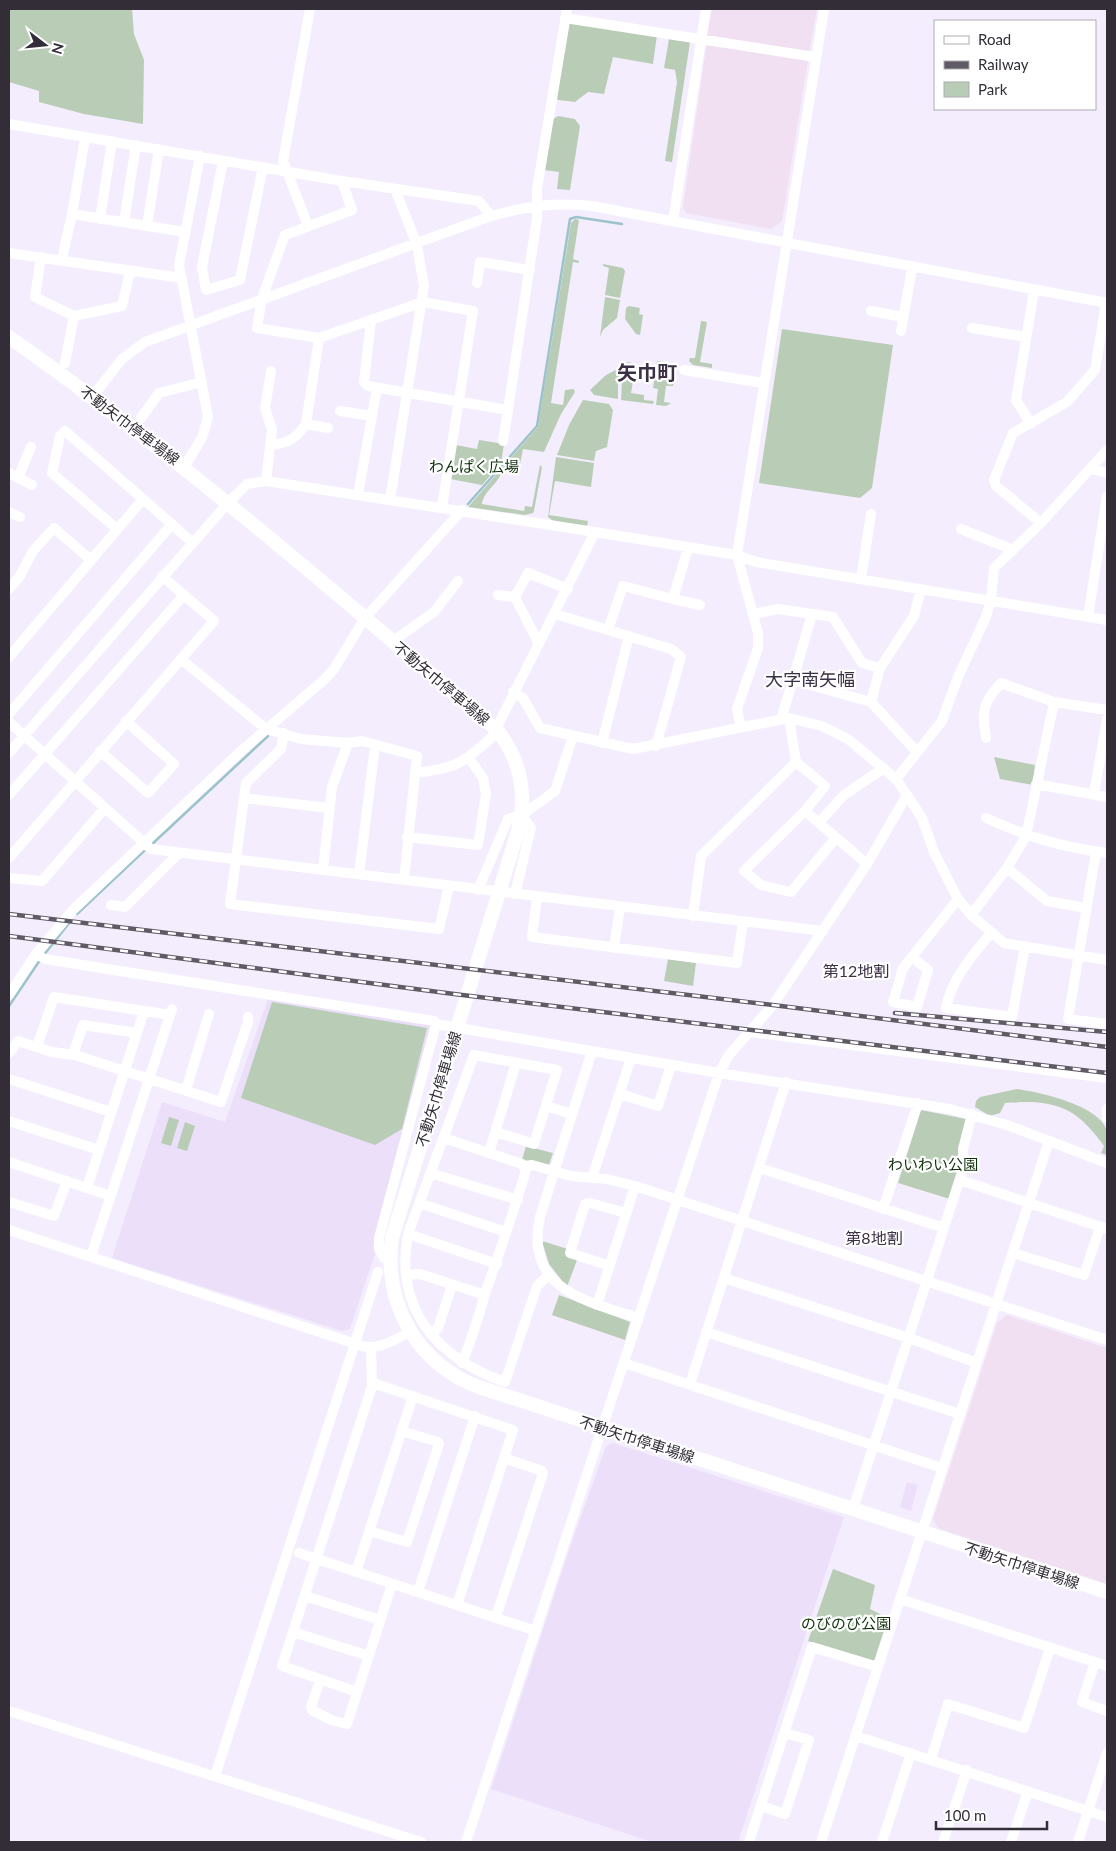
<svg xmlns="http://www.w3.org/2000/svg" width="1116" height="1851" viewBox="0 0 1116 1851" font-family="Lato,'Noto Sans JP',sans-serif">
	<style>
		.commercial { fill: #f1e0f2 }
		.built { fill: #ecdffa }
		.green { fill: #b9cdb6 }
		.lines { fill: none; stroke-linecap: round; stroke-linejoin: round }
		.stream { stroke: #9bc3ca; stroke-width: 2.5 }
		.minor { stroke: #fff; stroke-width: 10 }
		.major { stroke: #fff; stroke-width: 14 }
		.rail-casing { stroke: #5f5a65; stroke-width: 4.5 }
		.rail { stroke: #fff; stroke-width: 2.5; stroke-dasharray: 8; stroke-linecap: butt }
		.labels { text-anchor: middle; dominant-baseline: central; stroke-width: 4.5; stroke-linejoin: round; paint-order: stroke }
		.street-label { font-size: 15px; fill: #322d37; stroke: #fff }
		.park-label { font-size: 15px; fill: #10310c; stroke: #fff }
		.neighbourhood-label { font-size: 16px; fill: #3b3045; stroke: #fff }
		.quarter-label { font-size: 18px; fill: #3b3045; stroke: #fff }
		.district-label { font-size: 20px; font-weight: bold; fill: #3b3045; stroke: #fff }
	</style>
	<rect width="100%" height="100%" fill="#f4edfd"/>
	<path class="commercial" d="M 712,9 L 817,9 L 809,54 L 707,36 Z
		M 709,44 L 808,60 L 782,221 L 771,229 L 686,213 L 683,207 L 706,48 Z
		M 1007,1315 L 1107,1348 L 1107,1584 L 938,1528 L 933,1519 L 997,1323 Z"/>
	<path class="built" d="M 268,999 L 432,1025 L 373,1246 L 375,1254 L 350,1329 L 342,1331 L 112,1258 L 162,1102 L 225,1122 Z
		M 613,1443 L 844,1517 L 738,1842 L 652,1842 L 491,1789 L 568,1553 L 606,1446 Z
		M 907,1482 L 918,1485 L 911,1511 L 900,1507 Z"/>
	<path class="green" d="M 9,9 L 132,9 L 134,34 L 144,60 L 143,124 L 84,114 L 39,102 L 39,91 L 9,82 Z
		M 567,21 L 657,35 L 653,64 L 613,57 L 604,94 L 588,92 L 575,102 L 558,100 L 555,95 Z
		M 669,39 L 690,42 L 672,162 L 665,161 L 677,82 L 675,70 L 664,68 Z
		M 558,116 L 575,119 L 580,126 L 570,190 L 557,189 L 559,172 L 544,170 L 552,120 Z
		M 575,219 L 579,220 L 573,259 L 579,261 L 579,263 L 573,262 L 551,403 L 563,405 L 565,390 L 574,389 L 575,392 L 561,414 L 544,452 L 523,449 L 518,474 L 502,471 C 498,485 484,490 482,504 L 524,511 L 525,506 L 532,507 L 540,465 L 542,467 L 534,511 L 533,513 L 525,515 L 468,507 L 538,427 L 571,223 Z
		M 603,264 L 623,268 L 625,271 L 620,298 L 605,295 L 609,268 L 603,266 Z
		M 605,297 L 620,300 L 617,318 L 603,330 L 600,337 Z
		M 629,306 L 640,308 L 639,314 L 643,315 L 640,335 L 636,334 L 625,319 L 626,308 Z
		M 701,321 L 707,322 L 700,362 L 712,364 L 712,368 L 693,365 L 689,361 L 690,358 L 695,358 Z
		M 782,329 L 893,345 L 872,488 L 860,498 L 759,483 Z
		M 657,361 L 665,362 L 675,375 L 673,386 L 666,386 L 664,402 L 671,403 L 666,406 L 656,405 L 658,389 L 653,388 Z
		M 627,362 L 632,363 L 631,370 L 635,370 L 631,393 L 644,395 L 644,400 L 654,401 L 653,404 L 621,400 L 622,381 Z
		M 623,366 L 618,380 L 618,399 L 594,395 L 590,390 L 606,375 Z
		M 583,400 L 609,404 L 613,410 L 607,447 L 596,451 L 594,461 L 557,455 L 569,425 Z
		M 479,440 L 504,444 L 501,463 L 482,485 L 450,479 L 456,445 L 477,449 Z
		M 556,457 L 594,463 L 591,487 L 555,481 L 549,515 L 588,521 L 587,527 L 553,521 L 548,517 Z
		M 994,757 L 1035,765 L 1033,785 L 1000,779 Z
		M 668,959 L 696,963 L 693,986 L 664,981 Z
		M 272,1002 L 427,1028 L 402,1129 L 375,1145 L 241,1098 Z
		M 1017,1089 C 1039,1092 1103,1106 1107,1132 C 1109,1139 1107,1148 1107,1155 L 1101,1153 L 1104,1146 C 1076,1106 1053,1099 1005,1103 L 1000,1113 L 990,1116 L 975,1107 L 976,1101 L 980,1097 Z
		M 921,1110 L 966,1119 L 953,1200 L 898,1183 Z
		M 169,1117 L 179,1120 L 171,1146 L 161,1143 Z
		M 185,1122 L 195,1126 L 187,1151 L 177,1148 Z
		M 526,1146 L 553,1153 L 549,1165 L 522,1160 Z
		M 542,1241 L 568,1249 L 577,1260 L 567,1287 L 549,1264 Z
		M 559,1295 L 630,1322 L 625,1340 L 552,1315 Z
		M 833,1569 L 875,1585 L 870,1609 L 888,1618 L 874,1661 L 808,1641 Z"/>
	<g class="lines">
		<path class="stream" d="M 468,504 L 537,426 L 570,219 L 576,217 L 622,224
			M 150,846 L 268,736
			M 77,914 L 146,849
			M 43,956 L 70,922
			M 9,1006 L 40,960"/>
		<path class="minor" d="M 565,18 L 815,57
			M 9,124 L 342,181 L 479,201 L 491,216
			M 223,161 L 202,267 L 206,290 L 240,280 L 263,167
			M 342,181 L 352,210 L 285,235 L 262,298 L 257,328 L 319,338 L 423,302 L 473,311 L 442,507
			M 72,214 L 85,138
			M 100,219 L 112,141
			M 673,221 L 706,9
			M 124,222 L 136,145
			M 147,226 L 159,149
			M 308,226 L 283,161 L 310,9
			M 9,253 L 182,278
			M 41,257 L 35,297 L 74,316
			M 62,259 L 72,214 L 185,232
			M 477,283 L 480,262 L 530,270
			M 871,311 L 903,317
			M 371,320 L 364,382 L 368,386 L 508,410 L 537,218 L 537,189 L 567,9
			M 972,328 L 1026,337
			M 901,331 L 912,268
			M 65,363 L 74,316 L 122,306 L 130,272
			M 684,370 L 763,383
			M 93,396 L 122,359 L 145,342 L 491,216 C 529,206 553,202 592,206 L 1107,303
			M 340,411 L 372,416
			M 141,418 L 159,393 L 202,382
			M 306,424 L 328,428
			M 1031,424 L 1016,400 L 1034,291
			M 503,441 L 508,410
			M 271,445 C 288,443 296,439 306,424 L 319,338
			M 184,467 L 202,438 L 208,417 L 179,265 L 200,156
			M 1091,469 L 1107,473
			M 9,473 L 32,485
			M 18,478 L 31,447
			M 266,481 L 272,430 L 265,408 L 271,371
			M 358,495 L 377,388
			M 390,500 L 424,286 L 417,245 L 395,189
			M 9,512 L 20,517
			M 1041,523 L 996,486 L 994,480 L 1013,433 L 1067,402 L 1095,370 L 1106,303
			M 117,529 L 52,473 L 60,436 L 65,431 L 143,499
			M 961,529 L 1011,549
			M 861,579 L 871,514
			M 9,589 L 20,576 L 33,551 L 54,528 L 91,560
			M 498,595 L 515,597 L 528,573 L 568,589
			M 515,597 L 539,644
			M 673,599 L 700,605
			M 555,614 L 608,630
			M 754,614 L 778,609 L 833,617 L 862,663 L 880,668
			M 1088,617 L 1107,496
			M 393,641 L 434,612 L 458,581
			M 9,657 L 143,499 L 192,542
			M 182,660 L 266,729 L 301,739 L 348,743 L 362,741 L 417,756 L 404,880
			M 793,680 L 812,614
			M 871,702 L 880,668 L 914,616 L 921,589
			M 9,714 L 172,524
			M 789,718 L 796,762 L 825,786 L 805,811 L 744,871 L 761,885 L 791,892 L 835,839
			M 781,719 L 793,680 L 871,702 L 917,752
			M 9,722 L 151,849 L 823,931
			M 741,727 L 737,709 L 758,648 L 758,633 L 737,555 L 824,9
			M 284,733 L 281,749 L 246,783 L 230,904 L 439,929 L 449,886
			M 986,738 C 982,712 982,703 1001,683 L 1054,702 L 1107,710
			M 602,743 L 629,636
			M 656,746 L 681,657 L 671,649 L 608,630 L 623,586 L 673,599 L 688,548
			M 100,751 L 148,793 L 174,764 L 126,721
			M 9,753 L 227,504 L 247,484 L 266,481 L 595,532
			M 415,773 C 455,768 462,765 492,737 L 595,532 L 737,555 L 756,562 L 1107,620
			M 896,779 L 942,721 L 958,677 L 986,617 L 991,599 L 994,568 L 1041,523 L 1107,450
			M 1036,784 L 1107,797
			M 1094,794 L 1107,719
			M 9,795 L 184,595
			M 907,795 L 922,818 L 934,852 L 958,899 L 971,915 L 1004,943 L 1107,960
			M 244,798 L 329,808
			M 805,811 L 867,864
			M 823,818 L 844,795 L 884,768
			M 986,818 C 1028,837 1061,847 1107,853
			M 407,837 L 478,845 L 486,794 L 483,778 L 469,758
			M 1096,852 L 1068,1019 L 1107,1024
			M 9,858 L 214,621 L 162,576
			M 1007,868 L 1047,901 L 1086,908
			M 323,870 L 332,787 L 348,743
			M 359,874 L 375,746
			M 9,878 L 42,881 L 105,808
			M 478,890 L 508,819 L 522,815 L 555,791 L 573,736
			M 515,894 L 531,828 L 522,815
			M 537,897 L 532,937 L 737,963 L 743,922
			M 111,905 L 125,907 L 179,853
			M 971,915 L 1007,868 L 1026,836 L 1054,702
			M 693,916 L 701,856 L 796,762
			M 991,933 C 972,956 952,978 946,1008 L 1012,1017 L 1025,946
			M 614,948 L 620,907
			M 36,954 L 45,959 L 434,1021 L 436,1024 L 719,1073 L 950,1109 L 1007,1125 L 1107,1163
			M 912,957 L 928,970 L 917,1007 L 893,1002 L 903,968 L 958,899
			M 9,995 L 36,954 L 74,909 L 240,752 L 325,679 L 334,669 L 365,618 L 462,510
			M 750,1032 L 1107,1078
			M 37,1047 L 54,997 L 170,1015
			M 592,1051 L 540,1217 C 524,1289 586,1301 638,1318
			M 9,1053 L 18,1041 L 52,1052 L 75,1055 L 221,1102 L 248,1022 L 248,1017
			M 73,1054 L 83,1025 L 137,1033
			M 9,1079 L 111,1112
			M 186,1090 L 209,1014
			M 620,1094 L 658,1106 L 671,1065
			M 546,1106 L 572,1114
			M 1107,1109 L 1107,1118
			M 9,1121 L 99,1150
			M 496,1132 L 534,1144 L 557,1070 L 474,1055 L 408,1234 C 394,1309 437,1358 505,1382 L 537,1286 L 549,1275
			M 444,1138 L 522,1164 L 526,1170 C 514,1212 499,1253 485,1294 C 478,1317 472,1340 462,1363
			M 489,1153 L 516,1063
			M 9,1162 L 111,1196
			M 525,1166 L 532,1165 L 571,1176 L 607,1179 L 635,1186 L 1107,1340
			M 760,1168 L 944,1228
			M 430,1173 L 518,1200
			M 592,1178 L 631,1058
			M 960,1180 L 1107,1229
			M 87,1188 L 144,1011
			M 9,1202 L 54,1216 L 67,1181
			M 419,1203 L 506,1232
			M 883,1209 L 918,1103
			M 9,1230 L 362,1346 C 380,1350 394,1340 410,1332
			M 408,1234 L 497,1264
			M 1013,1253 L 1084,1275 L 1100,1227
			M 91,1256 L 172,1009
			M 390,1260 L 384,1258 L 379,1249 L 379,1238 L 436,1024
			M 610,1266 L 570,1253 L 585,1204 L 590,1203 L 626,1213
			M 406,1275 L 420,1274 L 485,1295
			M 724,1278 L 909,1338 L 977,1363
			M 597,1305 L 635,1186
			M 706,1332 L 960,1414
			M 431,1335 L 438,1328 L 452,1285
			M 624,1363 L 942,1468
			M 373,1383 L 513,1430 L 457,1605
			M 690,1384 L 786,1082
			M 853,1509 L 963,1169 L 963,1149 L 972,1114
			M 369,1531 L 407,1542 L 439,1444 L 438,1442 L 401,1431
			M 299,1553 L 536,1631
			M 356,1572 L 413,1396
			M 418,1592 L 475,1416
			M 305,1596 L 380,1620
			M 900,1599 L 1107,1666
			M 496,1617 L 543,1473 L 542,1471 L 504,1458
			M 293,1632 L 369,1656
			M 1095,1662 L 1082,1702 L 1107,1711
			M 320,1680 L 311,1707 L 312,1710 L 331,1720 L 347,1724 L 392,1584
			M 357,1692 L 282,1666 L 372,1386 L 371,1347
			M 9,1711 L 421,1842
			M 856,1736 L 1107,1817
			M 931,1759 L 948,1704 L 1024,1728 L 1050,1648
			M 215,1776 L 378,1272
			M 761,1806 L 785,1814 L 809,1740 L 785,1733
			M 466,1842 L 719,1073 L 729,1055 L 773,1005 L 867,864 L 907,795 L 896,779 L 848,739 L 822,726 L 789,718 L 633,749 L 540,728 L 523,698 L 513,692
			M 749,1842 L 812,1647 L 878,1667
			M 821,1842 L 1049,1141
			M 882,1842 L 911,1753
			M 943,1842 L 967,1770
			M 1011,1842 L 1028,1791
			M 1078,1842 L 1107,1753"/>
		<path class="major" d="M 9,337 C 180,457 338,595 497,730 C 521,760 527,794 518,831 L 392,1238 C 383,1303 417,1364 479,1387 L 1107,1592"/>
		<defs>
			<path id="rail" d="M 9,914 L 773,1005 L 1107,1047
				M 9,936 L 454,994 L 1107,1073
				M 895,1013 L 1107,1032"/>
		</defs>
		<use href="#rail" class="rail-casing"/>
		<use href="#rail" class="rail"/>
	</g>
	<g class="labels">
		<g class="street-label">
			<text transform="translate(130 425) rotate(37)">不動矢巾停車場線</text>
			<text transform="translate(442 683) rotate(40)">不動矢巾停車場線</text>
			<text transform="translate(438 1089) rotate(-73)">不動矢巾停車場線</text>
			<text transform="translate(637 1439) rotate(18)">不動矢巾停車場線</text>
			<text transform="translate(1022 1565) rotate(18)">不動矢巾停車場線</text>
		</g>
		<g class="park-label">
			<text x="474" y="466">わんぱく広場</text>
			<text x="933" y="1164">わいわい公園</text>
			<text x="846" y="1623">のびのび公園</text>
		</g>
		<g class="neighbourhood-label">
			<text x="856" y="970">第12地割</text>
			<text x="874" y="1237">第8地割</text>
		</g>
		<g class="quarter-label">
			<text x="810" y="679">大字南矢幅</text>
		</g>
		<g class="district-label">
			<text x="647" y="372">矢巾町</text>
		</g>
	</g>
	<rect width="1116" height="1851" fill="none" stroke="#322d37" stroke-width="20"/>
	<rect x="934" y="20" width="162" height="90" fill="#ffffff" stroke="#adabaf"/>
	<rect x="944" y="36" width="25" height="8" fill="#ffffff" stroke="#adabaf"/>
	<text x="978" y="45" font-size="15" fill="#322d37">Road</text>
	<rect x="944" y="61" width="25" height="8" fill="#5f5a65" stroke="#adabaf"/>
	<text x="978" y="70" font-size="15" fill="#322d37">Railway</text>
	<rect x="944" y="82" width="25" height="15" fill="#b9cdb6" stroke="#adabaf"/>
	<text x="978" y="95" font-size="15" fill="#322d37">Park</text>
	<g transform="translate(45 45) rotate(106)" stroke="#ffffff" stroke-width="4" paint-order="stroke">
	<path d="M0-4L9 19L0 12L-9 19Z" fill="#322d37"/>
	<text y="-8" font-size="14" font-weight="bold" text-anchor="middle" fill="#322d37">N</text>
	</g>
	<path d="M936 1821v8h111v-8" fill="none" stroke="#322d37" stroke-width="2.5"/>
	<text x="944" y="1821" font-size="15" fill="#322d37" stroke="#ffffff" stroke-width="4" paint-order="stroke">100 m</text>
</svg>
